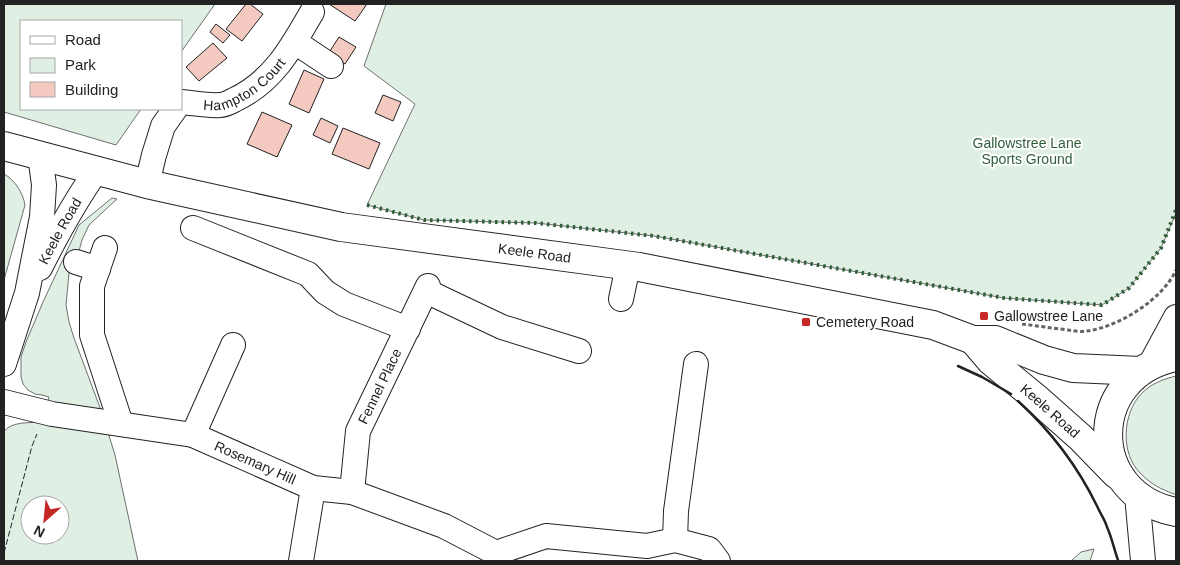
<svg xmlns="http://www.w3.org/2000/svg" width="1180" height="565" viewBox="0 0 1180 565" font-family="Arial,sans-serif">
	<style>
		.green { fill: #e0efe3; stroke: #6f6f6f; fill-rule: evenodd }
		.building { fill: #f3c9c0; stroke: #222 }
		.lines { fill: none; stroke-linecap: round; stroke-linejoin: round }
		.minor-casing { stroke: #222; stroke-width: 26 }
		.major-casing { stroke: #222; stroke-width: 30 }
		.path { stroke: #646464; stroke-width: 3; stroke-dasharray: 4 2.5; stroke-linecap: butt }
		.minor { stroke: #fff; stroke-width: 24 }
		.major { stroke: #fff; stroke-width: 28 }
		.hedge { stroke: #2f5e38; stroke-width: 4; stroke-dasharray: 2.5 4; stroke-linecap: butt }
		.fence { stroke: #222; stroke-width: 1; stroke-dasharray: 6 2.5; stroke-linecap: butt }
		.wall { stroke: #222; stroke-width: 2.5 }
		.poi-dot { fill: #c62828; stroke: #fff; stroke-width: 2 }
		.labels { text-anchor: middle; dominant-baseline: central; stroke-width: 4; stroke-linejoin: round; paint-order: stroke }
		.street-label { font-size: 14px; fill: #222; stroke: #fff }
		.park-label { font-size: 14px; fill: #2f5e38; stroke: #fff }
		.poi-label { font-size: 14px; fill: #222; stroke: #fff; text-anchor: start }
	</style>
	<rect width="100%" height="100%" fill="#fff"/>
	<path class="green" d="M 4,4 L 215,4 L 181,52 L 181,21 L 21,21 L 21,109 L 141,109 L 116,145 L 4,112 Z
		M 386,4 L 1176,4 L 1176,213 L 1161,248 L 1129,288 L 1102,305 L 1004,298 L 654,236 L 536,223 L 424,220 L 367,205 L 415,104 L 364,66 Z
		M 4,174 C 15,180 23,193 25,205 L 4,280 Z
		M 112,198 L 117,199 L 89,225 L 82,240 L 76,262 L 69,273 L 66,305 L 69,322 L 74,338 L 102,413 L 115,455 L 138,561 L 4,561 L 4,432 C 10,421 31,423 43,422 L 49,397 L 42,395 L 35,394 L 28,390 L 23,384 L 21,377 L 21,357 L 26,342 L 43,302 L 79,225 ZM 30,505 L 60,505 L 60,535 L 30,535 Z
		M 1176,376 L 1176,494 L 1174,494 C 1161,489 1152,485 1141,474 C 1120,454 1122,413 1142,393 C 1152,383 1164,379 1176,376 Z
		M 1094,549 L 1090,561 L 1071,561 L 1081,552 Z"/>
	<path class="building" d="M 246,4 L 250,4 L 263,14 L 242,41 L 226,29 Z
		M 329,4 L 367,4 L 355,21 Z
		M 216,24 L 230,35 L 223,43 L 210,32 Z
		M 339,37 L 356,47 L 345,64 L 328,54 Z
		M 213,43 L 227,58 L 199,81 L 186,67 Z
		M 304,70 L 324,79 L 309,113 L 289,104 Z
		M 383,95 L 401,102 L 393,121 L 375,113 Z
		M 262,112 L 292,125 L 277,157 L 247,144 Z
		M 321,118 L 338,126 L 330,143 L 313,135 Z
		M 343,128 L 380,143 L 369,169 L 332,154 Z"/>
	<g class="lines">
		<defs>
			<g id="minor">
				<path d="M 295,42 L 331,66"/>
				<path id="s1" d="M 181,102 C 194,103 207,106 220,105 C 225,105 230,102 234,100 C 273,82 292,47 312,12"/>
				<path d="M 147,184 L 154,155 L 163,126 L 175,109"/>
				<path d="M 193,228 L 308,274 L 325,292 L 344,304 L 408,329"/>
				<path d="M 105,248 L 92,286 L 92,335 L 121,424"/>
				<path d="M 76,262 L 98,269"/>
				<path id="s2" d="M 40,268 C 57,234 75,201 97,170"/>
				<path d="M 426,291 L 502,327 L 579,351"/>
				<path d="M 621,299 L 628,266"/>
				<path d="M 4,364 L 27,293 L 42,217 L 44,185 L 40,155"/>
				<path d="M 1150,365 L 1176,317"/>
				<path id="s3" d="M 4,402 L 52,414 L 193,435 L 313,488 L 352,492 L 444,526 L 496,553"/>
				<path d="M 193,435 L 233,345"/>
				<path id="s4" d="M 352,492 L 358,431 L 428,286"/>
				<path d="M 1137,495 L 1143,561"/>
				<path d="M 675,540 L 676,511 L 696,364"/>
				<path d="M 496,553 L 546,536 L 647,546 L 675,540 L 709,549 L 718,561"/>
				<path d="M 301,561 L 313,488"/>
			</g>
			<g id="major">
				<path id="s5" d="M 4,146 L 147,184 L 341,227 L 639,267 L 933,325 L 973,340 L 995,340 L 1044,360 L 1073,368 L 1141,371"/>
				<path id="s6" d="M 973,340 L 991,361 L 1036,398 L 1081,438 L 1116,474"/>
				<path d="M 1176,357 C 1085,375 1086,495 1176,512"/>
			</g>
		</defs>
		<use href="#minor" class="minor-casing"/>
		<use href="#major" class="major-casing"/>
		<path class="path" d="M 1022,324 C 1037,326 1052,328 1068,330 C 1074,331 1081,332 1087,331 C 1119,327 1163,299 1176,270"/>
		<use href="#minor" class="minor"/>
		<use href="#major" class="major"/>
		<path class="hedge" d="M 367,205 L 424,220 L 536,223 L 654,236 L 1004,298 L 1102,305 L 1129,288 L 1161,248 L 1176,210"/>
		<path class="fence" d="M 4,553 L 32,446 L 37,434"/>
		<path class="wall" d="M 958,366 L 982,377 L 1011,394
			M 1018,401 C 1052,432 1077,465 1097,506 C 1100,513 1105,520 1107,527 C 1112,538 1114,549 1118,560"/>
	</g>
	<g class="poi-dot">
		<rect x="979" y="311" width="10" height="10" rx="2.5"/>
		<rect x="801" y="317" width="10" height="10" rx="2.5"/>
	</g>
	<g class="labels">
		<g class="street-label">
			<text stroke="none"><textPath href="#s1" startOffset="70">Hampton Court</textPath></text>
			<text stroke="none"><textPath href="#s2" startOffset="42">Keele Road</textPath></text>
			<text stroke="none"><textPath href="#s5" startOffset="542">Keele Road</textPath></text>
			<text stroke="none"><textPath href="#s4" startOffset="111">Fennel Place</textPath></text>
			<text stroke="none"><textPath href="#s6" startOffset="105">Keele Road</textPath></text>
			<text stroke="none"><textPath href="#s3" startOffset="260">Rosemary Hill</textPath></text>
		</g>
		<g class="park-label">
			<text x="1027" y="143">Gallowstree Lane<tspan x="1027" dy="16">Sports Ground</tspan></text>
		</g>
		<g class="poi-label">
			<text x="994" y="316">Gallowstree Lane</text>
			<text x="816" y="322">Cemetery Road</text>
		</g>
	</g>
	<rect width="1180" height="565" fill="none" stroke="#222222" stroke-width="10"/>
	<rect x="20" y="20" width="162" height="90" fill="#ffffff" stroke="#a7a7a7"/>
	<rect x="30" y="36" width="25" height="8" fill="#ffffff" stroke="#a7a7a7"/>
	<text x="65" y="45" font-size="15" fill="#222222">Road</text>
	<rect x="30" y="58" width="25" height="15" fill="#e0efe3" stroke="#a7a7a7"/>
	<text x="65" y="70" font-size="15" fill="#222222">Park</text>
	<rect x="30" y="82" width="25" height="15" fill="#f3c9c0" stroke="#a7a7a7"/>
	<text x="65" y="95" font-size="15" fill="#222222">Building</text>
	<g transform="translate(45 520) rotate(207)"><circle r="24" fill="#ffffff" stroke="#a7a7a7"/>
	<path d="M0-4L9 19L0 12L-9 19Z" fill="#c62828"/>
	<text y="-8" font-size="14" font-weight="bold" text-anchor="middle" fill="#222222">N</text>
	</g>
</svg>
